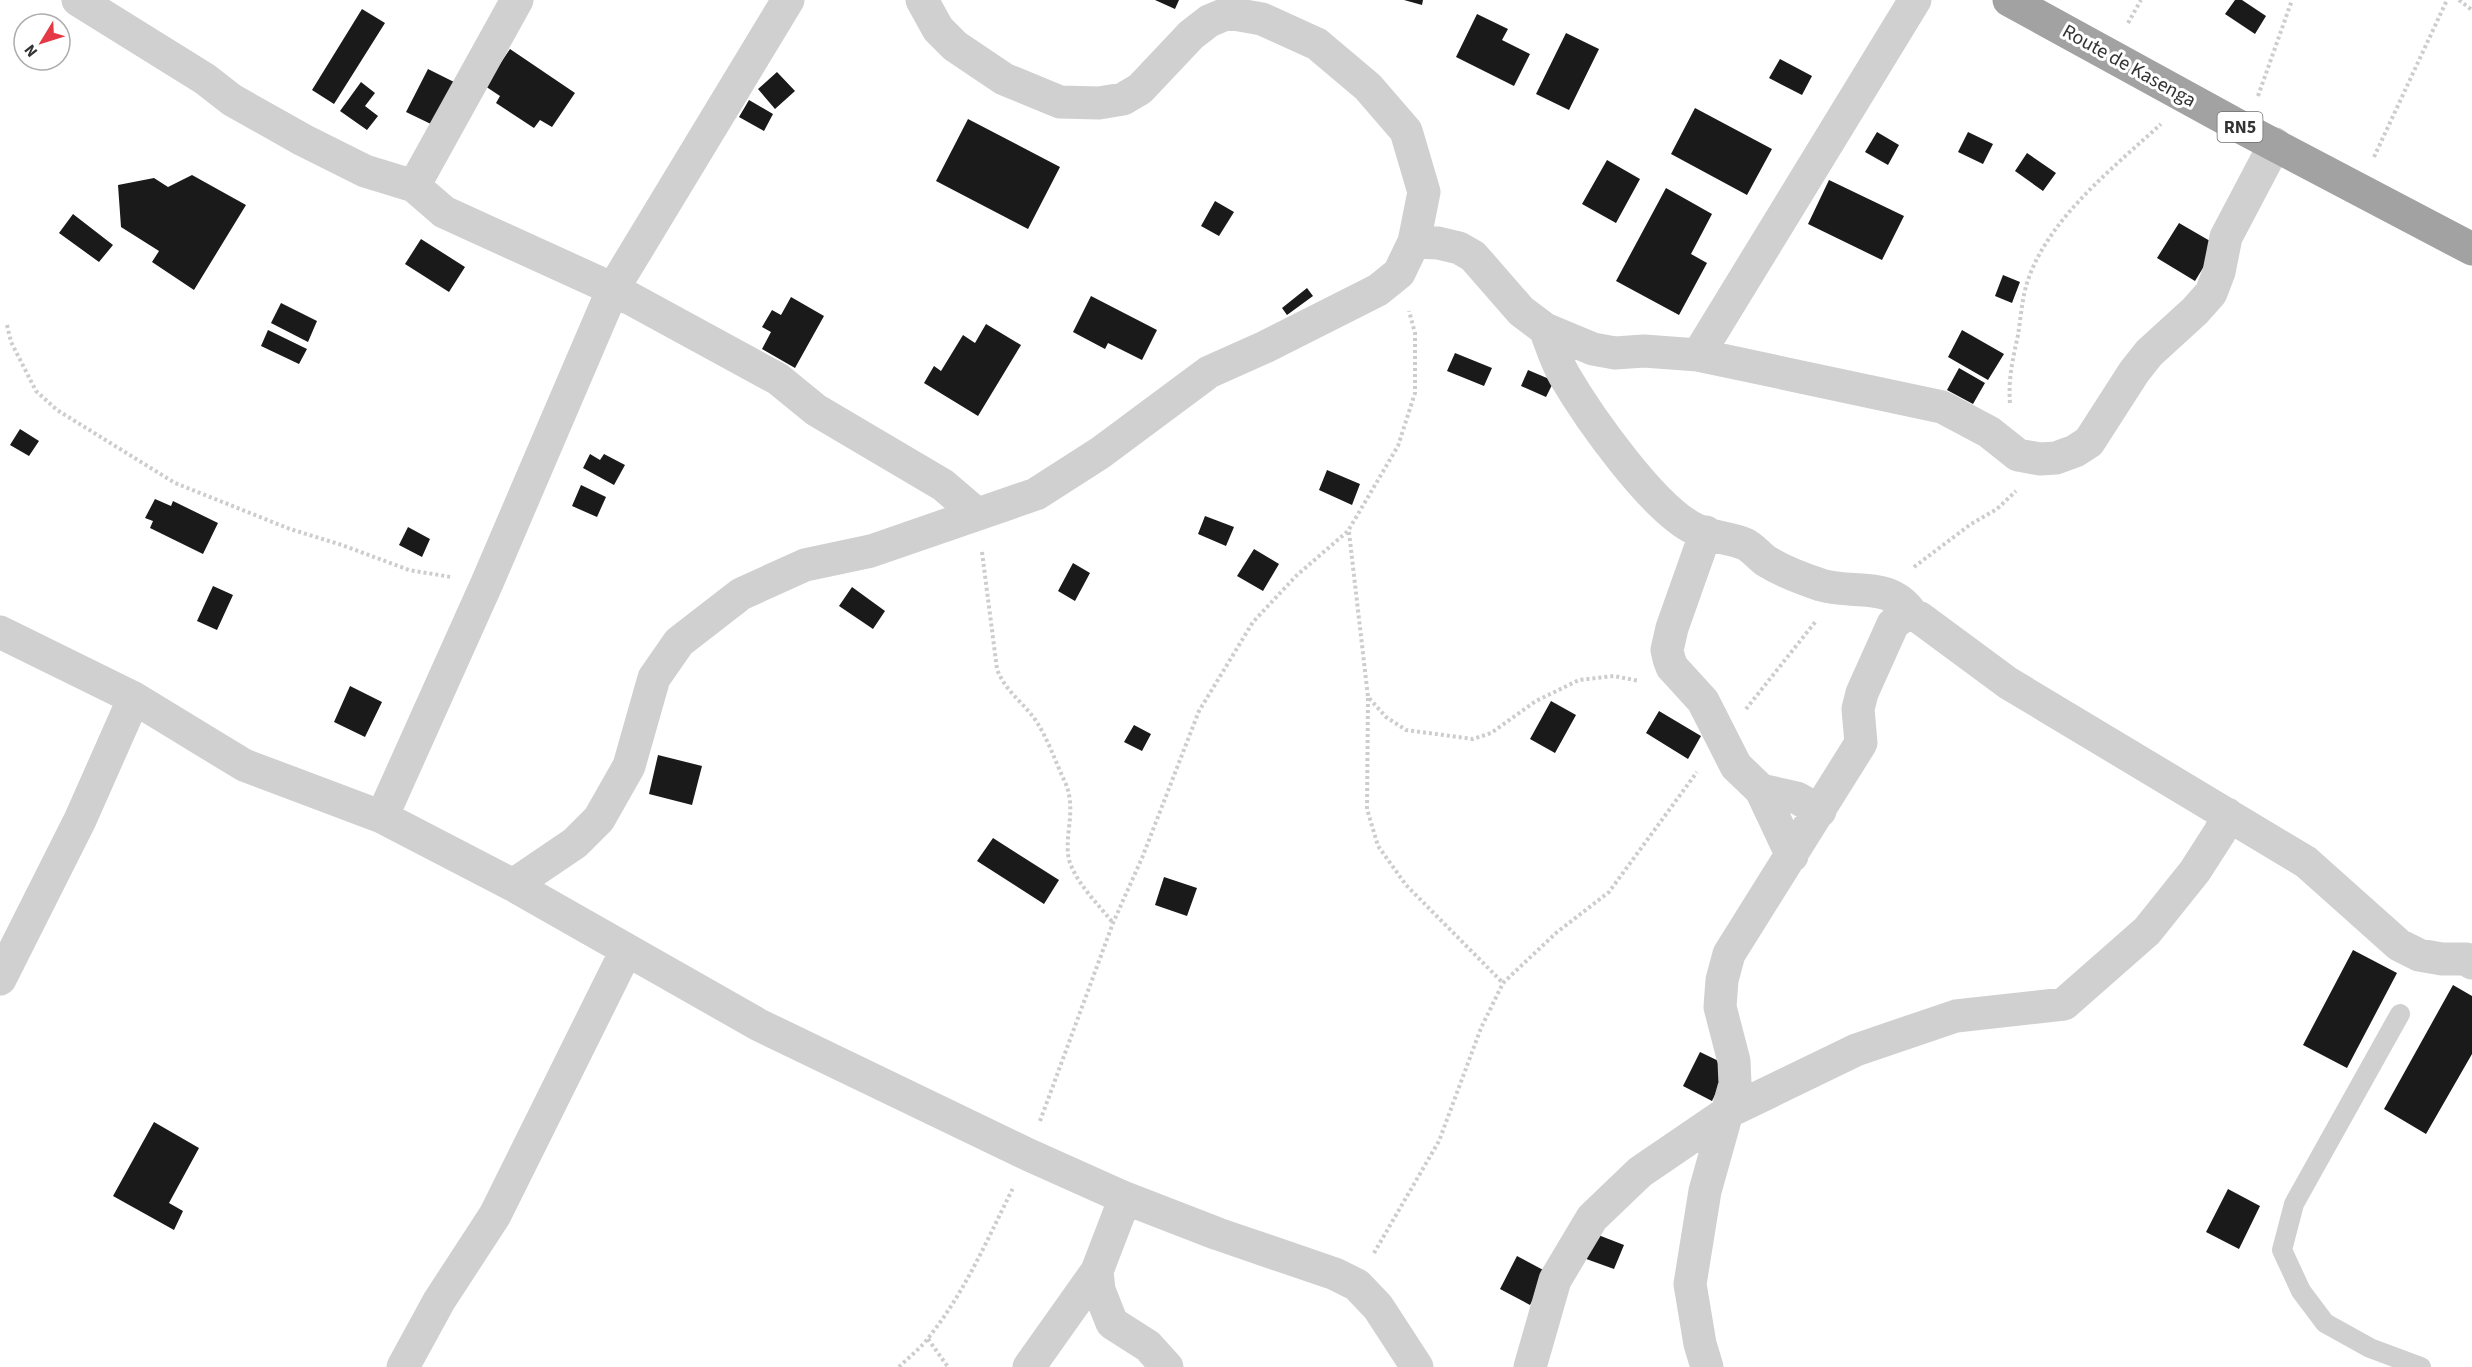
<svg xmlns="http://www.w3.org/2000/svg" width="2472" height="1367" viewBox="0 0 2472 1367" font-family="'Source Sans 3',sans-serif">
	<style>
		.building { fill: #1a1a1a }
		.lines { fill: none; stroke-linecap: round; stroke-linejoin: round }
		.path { stroke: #cdcdcd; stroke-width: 4; stroke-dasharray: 3 3; stroke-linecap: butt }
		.service { stroke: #d0d0d0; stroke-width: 20 }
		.minor { stroke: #d0d0d0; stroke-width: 33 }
		.trunk { stroke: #a2a2a2; stroke-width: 33 }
		.labels { text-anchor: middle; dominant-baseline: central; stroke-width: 6; stroke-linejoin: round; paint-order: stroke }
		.shield { fill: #fff; stroke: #707070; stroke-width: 1.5 }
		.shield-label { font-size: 18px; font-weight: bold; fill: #333 }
		.street-label { font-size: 20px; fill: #333; stroke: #fff }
	</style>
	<rect width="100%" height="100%" fill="#fff"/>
	<path class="building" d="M 1155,0 L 1179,0 L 1175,9 Z
		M 1404,0 L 1423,0 L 1422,5 Z
		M 2235,0 L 2242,0 L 2266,16 L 2255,34 L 2225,14 Z
		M 362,9 L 385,23 L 334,104 L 312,90 Z
		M 1477,14 L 1508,29 L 1502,40 L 1530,54 L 1514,86 L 1456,57 Z
		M 1566,33 L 1599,49 L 1569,110 L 1536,94 Z
		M 510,49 L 575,93 L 552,127 L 540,120 L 534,128 L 496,103 L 500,96 L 485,86 Z
		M 1780,59 L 1812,76 L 1802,95 L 1769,78 Z
		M 428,69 L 456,83 L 435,126 L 406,112 Z
		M 777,72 L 795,91 L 775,109 L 758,89 Z
		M 361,82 L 375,93 L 365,106 L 378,116 L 367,130 L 340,111 Z
		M 749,100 L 773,114 L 764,131 L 739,117 Z
		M 1695,108 L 1772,149 L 1747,195 L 1671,154 Z
		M 968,119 L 1060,167 L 1028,229 L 936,181 Z
		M 1877,132 L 1899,145 L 1888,165 L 1865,152 Z
		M 1968,132 L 1993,144 L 1983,164 L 1958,152 Z
		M 2027,153 L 2056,173 L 2043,191 L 2015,171 Z
		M 1607,160 L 1640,179 L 1616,223 L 1582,204 Z
		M 192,175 L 246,205 L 194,290 L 152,262 L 159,251 L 121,227 L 118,185 L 154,178 L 168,187 Z
		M 1829,180 L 1904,216 L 1882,260 L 1808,224 Z
		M 1666,188 L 1712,214 L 1691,254 L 1707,263 L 1679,315 L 1616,281 Z
		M 1215,201 L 1234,212 L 1219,236 L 1201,226 Z
		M 73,214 L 113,245 L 99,262 L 59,233 Z
		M 2179,223 L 2217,245 L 2195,281 L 2157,258 Z
		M 421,239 L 465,267 L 449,292 L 405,264 Z
		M 2003,275 L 2020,282 L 2012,303 L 1995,296 Z
		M 1307,288 L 1313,296 L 1287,315 L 1282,308 Z
		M 1091,296 L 1157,330 L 1142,360 L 1108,343 L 1105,349 L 1073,332 Z
		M 791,297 L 824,316 L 795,368 L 762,349 L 771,332 L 762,327 L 772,310 L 781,315 Z
		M 281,303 L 317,321 L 308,342 L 271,323 Z
		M 986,324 L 1021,345 L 978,416 L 924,383 L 934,366 L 941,371 L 963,335 L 975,343 Z
		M 268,330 L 307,349 L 299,364 L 261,346 Z
		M 1962,330 L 2004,354 L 1988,380 L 1948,357 Z
		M 1455,353 L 1492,368 L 1484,386 L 1447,371 Z
		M 1959,368 L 1985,383 L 1973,404 L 1947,390 Z
		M 1528,370 L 1554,381 L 1546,397 L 1521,386 Z
		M 20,429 L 39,441 L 29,456 L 10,445 Z
		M 590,454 L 600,460 L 604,454 L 625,465 L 614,485 L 583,468 Z
		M 1327,470 L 1360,484 L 1352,505 L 1319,490 Z
		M 581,485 L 606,497 L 597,517 L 572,506 Z
		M 155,499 L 171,506 L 173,501 L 218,523 L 203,554 L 150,528 L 153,521 L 145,518 Z
		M 1205,516 L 1234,527 L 1226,546 L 1198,534 Z
		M 408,527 L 430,539 L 422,557 L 399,545 Z
		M 1254,549 L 1279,564 L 1263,591 L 1237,576 Z
		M 1073,563 L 1090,573 L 1075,601 L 1058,591 Z
		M 213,586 L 233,595 L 217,630 L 197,621 Z
		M 852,587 L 885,611 L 873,629 L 839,606 Z
		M 350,686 L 382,702 L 365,737 L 334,722 Z
		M 1551,701 L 1576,715 L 1555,753 L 1530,739 Z
		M 1659,711 L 1701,736 L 1688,759 L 1646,733 Z
		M 1134,725 L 1151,734 L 1142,751 L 1124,742 Z
		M 658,755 L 702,766 L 692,805 L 649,794 Z
		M 993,838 L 1059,880 L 1044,904 L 977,861 Z
		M 1164,877 L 1197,888 L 1187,916 L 1155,905 Z
		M 2353,950 L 2397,973 L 2347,1068 L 2303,1045 Z
		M 2453,985 L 2472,996 L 2472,1054 L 2426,1134 L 2384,1109 Z
		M 1700,1052 L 1729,1066 L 1712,1101 L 1683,1086 Z
		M 154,1122 L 199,1148 L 169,1203 L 183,1211 L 174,1230 L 113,1196 Z
		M 2228,1189 L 2260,1206 L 2239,1249 L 2206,1232 Z
		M 1588,1231 L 1624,1245 L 1614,1269 L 1578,1256 Z
		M 1517,1256 L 1547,1272 L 1530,1305 L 1500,1289 Z"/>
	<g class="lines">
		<path class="path" d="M 2459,0 L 2472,10
			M 2128,23 L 2141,0
			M 2258,96 L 2292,0
			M 2374,157 L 2447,0
			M 7,325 L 11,342 L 36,391 L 57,410 L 175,483 L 290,529 L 342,545 L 409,570 L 451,577
			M 2010,403 C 2008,379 2013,358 2018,335 C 2021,317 2022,297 2028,280 C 2049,218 2114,167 2161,124
			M 1349,532 L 1368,697 L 1386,717 L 1406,730 L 1473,739 L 1491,733 L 1536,701 L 1579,680 L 1614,676 L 1639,681
			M 982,552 L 997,669 C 1005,692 1026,704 1038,724 C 1049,742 1056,763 1065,782 C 1078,811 1062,839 1070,863 C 1078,885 1099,905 1113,923
			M 1914,567 L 1971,524 L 1997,509 L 2016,491
			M 1368,698 L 1367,809 L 1378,846 L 1406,885 L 1503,983
			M 1746,709 L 1816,621
			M 1040,1121 L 1113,923 L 1142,858 L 1199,711 L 1253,622 L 1296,576 L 1348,531 L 1398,446 L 1415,393 L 1415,333 L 1409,311
			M 1374,1253 L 1439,1141 L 1481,1028 L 1503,983 L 1556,933 L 1609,892 L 1697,772
			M 928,1339 L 948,1367
			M 899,1367 C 909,1357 921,1348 929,1337 C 965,1292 988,1238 1014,1186"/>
		<path class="service" d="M 2400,1014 L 2294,1204 L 2282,1250 L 2301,1291 L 2325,1323 L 2370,1348 L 2421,1367"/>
		<path class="minor" d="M 78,0 L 205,79 L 232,100 L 303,140 L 365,171 L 414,186 L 444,212 L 613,289 L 778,379 L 816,410 L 943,485 L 977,514
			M 414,186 L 517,0
			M 1414,242 L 1438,243 L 1459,248 L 1473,256 L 1521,311 L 1545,329 L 1593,349 L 1615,353 L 1644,351 L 1698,355 L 1942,407 L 1989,432 L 2018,455 L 2040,459 L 2056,458 L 2075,451 L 2089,442 L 2134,372 L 2149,353 L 2195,311 L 2211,293 L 2219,272 L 2226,237 L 2275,144
			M 1545,329 C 1551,344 1556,361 1564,375 C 1588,416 1654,511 1697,530 C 1711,537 1730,538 1745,544 C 1753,548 1759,556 1766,561 C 1782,571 1803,579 1821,585 C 1854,595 1889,580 1912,614
			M 1698,355 L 1915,0
			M 1706,532 L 1672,628 L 1667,650 L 1669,659 L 1672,667 L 1703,701 L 1736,766 L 1761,790 L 1792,856
			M 0,632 L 134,698 L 244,765 L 382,817 L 513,885 L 759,1025 L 1029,1155 L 1125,1198 L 1218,1234 L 1335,1274 L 1357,1285 L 1378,1307 L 1417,1367
			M 1761,790 L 1797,798 L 1820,811
			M 382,817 L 487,583 L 613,289 L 788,0
			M 513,885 L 575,843 L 599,819 L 629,766 L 654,678 L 679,642 L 741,594 L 805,565 L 871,551 L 1036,494 L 1100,453 L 1209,372 L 1265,347 L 1378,290 L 1399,273 L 1414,242 L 1424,192 L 1406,131 L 1368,87 L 1317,44 L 1262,19 L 1228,13 L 1209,21 L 1191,35 L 1140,89 L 1123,99 L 1099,103 L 1060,102 L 1004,79 L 955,46 L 938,29 L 922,0
			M 0,979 L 80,820 L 134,698
			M 1097,1271 L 1099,1290 L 1112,1323 L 1148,1346 L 1167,1367
			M 403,1367 L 439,1301 L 495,1215 L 626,951
			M 1029,1367 L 1097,1271 L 1125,1198
			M 1530,1367 L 1555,1280 L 1592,1218 L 1640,1172 L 1728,1112 L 1856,1050 L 1956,1016 L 2064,1004 L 2147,931 L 2195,871 L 2220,832 L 2227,814
			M 1707,1367 L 1700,1344 L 1690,1284 L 1705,1191 L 1735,1084 L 1734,1061 L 1720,1007 L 1722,980 L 1729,954 L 1861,743 L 1858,709 L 1862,693 L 1893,624 L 1906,614 L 1912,614 L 1920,618 L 2008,683 L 2306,862 L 2399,945 L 2419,955 L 2442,959 L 2466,959 L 2472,963"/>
		<path class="trunk" d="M 2009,0 L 2246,130 L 2472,249"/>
	</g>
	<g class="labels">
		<rect class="shield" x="2217.5" y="112" width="45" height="30" rx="4.5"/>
		<g class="shield-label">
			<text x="2240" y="127">RN5</text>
		</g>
		<g class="street-label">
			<text transform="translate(2129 66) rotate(29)">Route de Kasenga</text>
		</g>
	</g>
	<g transform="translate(42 42) rotate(232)"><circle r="28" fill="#ffffff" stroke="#adadad" stroke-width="1.5"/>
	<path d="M0-4.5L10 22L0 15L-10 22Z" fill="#e63946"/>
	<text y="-9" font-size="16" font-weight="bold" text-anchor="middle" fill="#333333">N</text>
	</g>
</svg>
